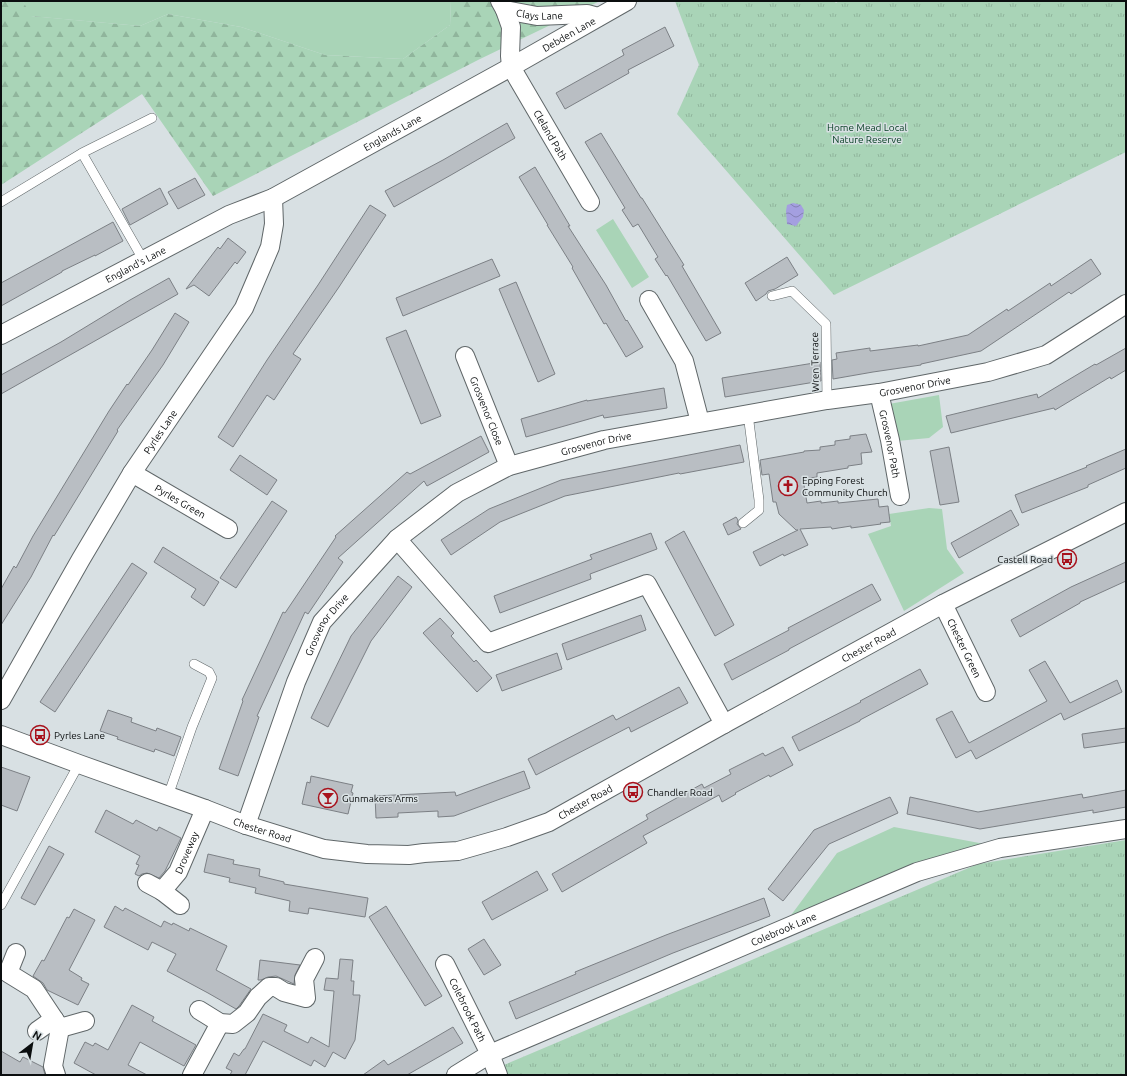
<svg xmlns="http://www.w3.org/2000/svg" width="1127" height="1076" viewBox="0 0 1127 1076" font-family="Ubuntu,sans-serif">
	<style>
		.green { fill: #a9d4b7 }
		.forest { fill: url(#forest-firs) }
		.park { fill: url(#park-tufts) }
		.water { fill: url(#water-waves) }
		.building { fill: #b9bec3; stroke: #7c8085 }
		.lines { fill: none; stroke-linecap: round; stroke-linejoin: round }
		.service-casing { stroke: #606769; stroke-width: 10 }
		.minor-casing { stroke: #606769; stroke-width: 20 }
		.service { stroke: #fff; stroke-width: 9 }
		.minor { stroke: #fff; stroke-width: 18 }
		.labels { text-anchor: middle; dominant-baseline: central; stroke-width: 3; stroke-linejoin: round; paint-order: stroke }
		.street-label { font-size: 10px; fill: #0b0e0f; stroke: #d8e0e3 }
		.park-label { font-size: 10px; fill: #023b1f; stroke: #d8e0e3 }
		.poi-label { font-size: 10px; fill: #0b0e0f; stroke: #d8e0e3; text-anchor: start }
	</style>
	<defs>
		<pattern id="forest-firs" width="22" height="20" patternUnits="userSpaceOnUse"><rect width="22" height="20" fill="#a9d4b7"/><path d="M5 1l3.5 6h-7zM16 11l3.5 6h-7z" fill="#90b59c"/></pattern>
		<pattern id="park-tufts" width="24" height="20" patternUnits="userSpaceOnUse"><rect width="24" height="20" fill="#a9d4b7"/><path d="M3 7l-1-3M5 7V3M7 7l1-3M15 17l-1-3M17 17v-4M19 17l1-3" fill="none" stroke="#90b59c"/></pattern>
		<pattern id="water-waves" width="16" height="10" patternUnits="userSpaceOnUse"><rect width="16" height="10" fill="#a49fe0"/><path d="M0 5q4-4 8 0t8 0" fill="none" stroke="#8480b4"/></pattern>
	</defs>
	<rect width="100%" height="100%" fill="#d8e0e3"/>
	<path class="green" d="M 23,1 L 451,1 L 450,25 L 403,59 L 325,55 L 241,27 L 168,14 L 140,26 L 30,16 Z
		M 613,219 L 649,277 L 632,288 L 596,230 Z
		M 939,395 L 943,427 L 929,438 L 897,441 L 889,404 Z
		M 929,508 L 942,509 L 947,549 L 964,573 L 904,611 L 868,534 L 891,526 L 889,514 Z
		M 894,827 L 990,845 L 786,922 L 837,853 Z"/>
	<path class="forest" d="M 1,1 L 23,1 L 31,16 L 140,26 L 168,14 L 241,27 L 325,55 L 403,59 L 450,25 L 451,1 L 600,1 L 478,60 L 213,196 L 142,94 L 1,185 Z"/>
	<path class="park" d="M 675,1 L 834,1 L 836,3 L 839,1 L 1126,1 L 1126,152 L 834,295 L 677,114 L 699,65 Z
		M 1126,840 L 1126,1075 L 508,1075 L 504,1065 L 978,864 Z"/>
	<path class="water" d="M 793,203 L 801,205 L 804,210 L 803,217 L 796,226 L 787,224 L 786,211 L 787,205 Z"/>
	<path class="building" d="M 665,27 L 674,46 L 628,70 L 629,73 L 565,109 L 556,93 L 624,55 L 622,50 Z
		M 507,123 L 515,138 L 451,175 L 394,207 L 385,191 L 443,160 Z
		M 601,133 L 641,198 L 642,198 L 684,265 L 682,266 L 721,333 L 706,341 L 667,275 L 666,276 L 655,259 L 658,257 L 638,224 L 633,227 L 622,210 L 625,208 L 585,142 Z
		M 535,167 L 570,226 L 568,226 L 606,285 L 626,321 L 627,320 L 643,347 L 626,357 L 606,323 L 604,324 L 572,268 L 573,267 L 547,225 L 548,225 L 519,177 Z
		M 195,178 L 205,195 L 178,209 L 168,192 Z
		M 160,188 L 168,204 L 130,225 L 122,209 Z
		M 370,205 L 386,215 L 339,287 L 293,354 L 301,359 L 274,400 L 267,395 L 233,447 L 218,437 L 267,360 L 318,285 Z
		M 113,222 L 123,241 L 95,256 L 95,255 L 62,271 L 62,272 L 1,306 L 1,283 Z
		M 228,238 L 246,252 L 237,264 L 235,262 L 209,296 L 194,285 L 186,289 L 218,247 L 220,249 Z
		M 787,257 L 798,275 L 775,289 L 768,291 L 766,294 L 756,301 L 745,283 Z
		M 492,259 L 500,276 L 403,316 L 396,298 Z
		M 1091,259 L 1101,274 L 1071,294 L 1069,292 L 981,351 L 921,364 L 921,365 L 873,372 L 833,379 L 832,360 L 837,359 L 836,353 L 870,348 L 870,351 L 918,345 L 918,346 L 968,335 L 1007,309 L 1008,311 L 1050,283 L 1051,286 Z
		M 169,278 L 178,294 L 1,394 L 1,375 L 61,342 L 130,300 Z
		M 516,282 L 555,374 L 538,382 L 499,289 Z
		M 175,313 L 189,322 L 163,365 L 117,430 L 118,431 L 54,536 L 53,535 L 31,577 L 1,625 L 1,589 L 14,566 L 16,568 L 33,536 L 109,411 L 127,384 L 128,385 L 152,350 Z
		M 406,330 L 441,416 L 421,424 L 386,338 Z
		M 1126,348 L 1126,370 L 1111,379 L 1110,377 L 1055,410 L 1054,408 L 951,433 L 946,416 L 1037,394 L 1038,398 L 1095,364 L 1096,365 Z
		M 820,362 L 821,381 L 725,397 L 722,378 Z
		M 664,388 L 667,408 L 604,418 L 603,415 L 526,437 L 521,419 L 587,400 L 587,401 Z
		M 866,434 L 872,452 L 861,453 L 862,464 L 848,466 L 848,468 L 817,473 L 817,477 L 803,479 L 807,503 L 821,501 L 821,503 L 838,501 L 838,503 L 878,499 L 879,507 L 888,506 L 890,522 L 880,523 L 881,524 L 851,528 L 851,526 L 832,529 L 831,527 L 800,529 L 808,545 L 784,556 L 783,554 L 760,566 L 753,552 L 798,530 L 796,530 L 779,514 L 776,502 L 773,502 L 769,474 L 762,475 L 760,460 L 804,452 L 804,451 L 820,450 L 820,447 L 835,445 L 835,441 L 850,439 L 850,436 Z
		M 481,436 L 489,452 L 427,486 L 424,481 L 338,558 L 343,562 L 308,614 L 305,612 L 257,716 L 259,717 L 238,776 L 219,769 L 243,701 L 242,700 L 283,612 L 285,613 L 336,537 L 335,536 L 407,472 L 410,474 Z
		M 740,445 L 744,462 L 680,474 L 679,473 L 565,496 L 500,522 L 451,555 L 441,540 L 489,509 L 561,480 Z
		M 949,447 L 959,502 L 940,505 L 930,451 Z
		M 1126,449 L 1126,468 L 1088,485 L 1088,487 L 1022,513 L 1015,495 L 1087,467 L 1086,466 Z
		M 240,455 L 277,480 L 267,495 L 230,470 Z
		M 272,501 L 287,511 L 236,588 L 220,578 Z
		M 1011,510 L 1019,525 L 959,558 L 951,543 Z
		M 736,517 L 738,520 L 737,524 L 741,529 L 728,535 L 723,524 Z
		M 684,531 L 734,625 L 715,636 L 665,542 Z
		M 651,533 L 657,549 L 590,574 L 591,579 L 500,613 L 494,596 L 592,559 L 590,555 Z
		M 163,547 L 219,582 L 204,606 L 191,597 L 196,589 L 154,562 Z
		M 1126,562 L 1126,581 L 1080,602 L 1080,603 L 1020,637 L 1011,620 L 1071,587 Z
		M 132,563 L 147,573 L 55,712 L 40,702 Z
		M 398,576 L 412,587 L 371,641 L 328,727 L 311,718 L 351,636 Z
		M 872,584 L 881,600 L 789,649 L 789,650 L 732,680 L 724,664 L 789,630 L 788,628 Z
		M 641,615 L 646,630 L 567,660 L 562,644 Z
		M 440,618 L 454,633 L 451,636 L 474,662 L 476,660 L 492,678 L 477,692 L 423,633 Z
		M 557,653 L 562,669 L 502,691 L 496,675 Z
		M 1045,661 L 1070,703 L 1117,680 L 1122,692 L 1064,720 L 1061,713 L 976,759 L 971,750 L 956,758 L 936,719 L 952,711 L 969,743 L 1047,701 L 1029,670 Z
		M 920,669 L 928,684 L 860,720 L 860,721 L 799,751 L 792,737 L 861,702 L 860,701 Z
		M 679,687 L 688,703 L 631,732 L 629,727 L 536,775 L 528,759 L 613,715 L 616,720 Z
		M 108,710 L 132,718 L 131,722 L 156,731 L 157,728 L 181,737 L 174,756 L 155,749 L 154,752 L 117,739 L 118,737 L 100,731 Z
		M 1126,728 L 1126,742 L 1084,748 L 1082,734 Z
		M 783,747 L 793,765 L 770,777 L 769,775 L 735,793 L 736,794 L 722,802 L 719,795 L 643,836 L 647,843 L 562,892 L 552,874 L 648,819 L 646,815 L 702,784 L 704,788 L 731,774 L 729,770 L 763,753 L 765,756 Z
		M 1,767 L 30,777 L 17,811 L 1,805 Z
		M 524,771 L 530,788 L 454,816 L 438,817 L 438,811 L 398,813 L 398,817 L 376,818 L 375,796 L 455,792 L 456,796 Z
		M 311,776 L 353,785 L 351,792 L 353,793 L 348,814 L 302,804 L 307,782 L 310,783 Z
		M 1126,790 L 1126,807 L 1093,813 L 1093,810 L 980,829 L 907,814 L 910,797 L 978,812 L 1082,794 L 1083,798 Z
		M 890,797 L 898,813 L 829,844 L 783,901 L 768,889 L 814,830 Z
		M 106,810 L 133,824 L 136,820 L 157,831 L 159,827 L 181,838 L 165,871 L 159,878 L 147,873 L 142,874 L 139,876 L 135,874 L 139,865 L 136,864 L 140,856 L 95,832 Z
		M 49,846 L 64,854 L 35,905 L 21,898 Z
		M 208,854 L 234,860 L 233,864 L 260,869 L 259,876 L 284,882 L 284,884 L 368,898 L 365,917 L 309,908 L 308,914 L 289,911 L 290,901 L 255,893 L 256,888 L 229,882 L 230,878 L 204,872 Z
		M 537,871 L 548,890 L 492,920 L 482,902 Z
		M 764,898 L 770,916 L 673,953 L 516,1019 L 509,1002 L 576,974 L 575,972 L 666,935 Z
		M 115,906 L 123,911 L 125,908 L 161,927 L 164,921 L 172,925 L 173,923 L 189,931 L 190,928 L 227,946 L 216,970 L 251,989 L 239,1006 L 236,1009 L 208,993 L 167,971 L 176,954 L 152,942 L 148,950 L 104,927 Z
		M 386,906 L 442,996 L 425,1006 L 369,917 Z
		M 74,909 L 95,920 L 69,970 L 82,978 L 81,980 L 89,984 L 78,1005 L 47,990 L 43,983 L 33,976 L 42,960 L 44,961 L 67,917 L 69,918 Z
		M 484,939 L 501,965 L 484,975 L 468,949 Z
		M 340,959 L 353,960 L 351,981 L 354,981 L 353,995 L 360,995 L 355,1040 L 345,1059 L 333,1052 L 325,1067 L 314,1060 L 311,1066 L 263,1041 L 245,1075 L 230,1075 L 232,1071 L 226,1068 L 234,1053 L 239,1056 L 244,1049 L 245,1049 L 263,1014 L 287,1025 L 284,1031 L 308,1043 L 311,1037 L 329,1047 L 334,991 L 324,990 L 326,978 L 338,979 Z
		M 260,960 L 300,965 L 295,975 L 294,984 L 276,976 L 268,977 L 261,980 L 258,980 Z
		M 132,1005 L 154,1017 L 152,1021 L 196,1045 L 184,1066 L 140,1042 L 128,1065 L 147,1075 L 96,1075 L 74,1063 L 85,1042 L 93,1046 L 95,1043 L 108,1050 Z
		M 453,1027 L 463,1043 L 407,1075 L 363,1075 L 384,1060 L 388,1065 Z
		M 1,1051 L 20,1062 L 23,1057 L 43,1067 L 45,1075 L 1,1075 Z"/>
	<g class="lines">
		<defs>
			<path id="service" d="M 82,153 L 144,261
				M 1,202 L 82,153 L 152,118
				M 772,296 L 792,291 L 826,324 L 827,400
				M 743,523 L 759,510 L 759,500 L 748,414
				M 168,796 L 192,727 L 212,678 L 209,672 L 194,664
				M 1,905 L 79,764"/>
			<g id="minor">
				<path id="s1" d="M 500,1 L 505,10 L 511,27 L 510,56 L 511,67 L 590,202"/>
				<path id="s2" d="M 505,10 L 537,16 L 587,14 L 598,17"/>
				<path d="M 649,300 L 684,361 L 700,422"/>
				<path id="s3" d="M 1,335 L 229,215 L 273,198 L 511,67 L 627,1"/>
				<path id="s4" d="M 465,356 L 509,466"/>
				<path id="s5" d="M 879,393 L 890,440 L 900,496"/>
				<path id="s6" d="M 132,473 L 228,529"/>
				<path d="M 397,539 L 488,643 L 647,584 L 724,724"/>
				<path id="s7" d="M 943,604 L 986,692"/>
				<path id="s8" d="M 1,700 L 81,559 L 132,473 L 244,308 L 270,247 L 274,224 L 273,198"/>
				<path id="s9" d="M 1,735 L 79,764 L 205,809 L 246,825 L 324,849 L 367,854 L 409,855 L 424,853 L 458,851 L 507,837 L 549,822 L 724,724 L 943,604 L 1126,512"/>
				<path id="s10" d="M 246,825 L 296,682 L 322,622 L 397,539 L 457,493 L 509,466 L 604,440 L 827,400 L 879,393 L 988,372 L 1046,355 L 1126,304"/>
				<path id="s11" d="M 147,883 L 162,891 L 178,872 L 205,809"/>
				<path d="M 162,891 L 180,905"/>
				<path d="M 16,953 L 8,973 L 34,989 L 60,1028"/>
				<path id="s12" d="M 445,964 L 490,1054 L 498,1075"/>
				<path d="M 199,1010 L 220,1023 L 233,1024 L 247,1013 L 258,997 L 269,987 L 276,987 L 284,992 L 306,998 L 304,979 L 315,958"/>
				<path d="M 60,1028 L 85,1021"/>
				<path d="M 37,1031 L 54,1019"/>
				<path d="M 56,1075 L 53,1066 L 60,1028"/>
				<path d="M 192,1075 L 220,1023"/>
				<path id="s13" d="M 456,1075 L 490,1054 L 917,872 L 1000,848 L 1126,829"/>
			</g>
		</defs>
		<use href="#service" class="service-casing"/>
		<use href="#minor" class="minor-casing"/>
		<use href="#service" class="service"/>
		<use href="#minor" class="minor"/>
	</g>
	<defs>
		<symbol id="church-ring" viewBox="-11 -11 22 22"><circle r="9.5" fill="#d8e0e3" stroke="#a8121c" stroke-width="1.5"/><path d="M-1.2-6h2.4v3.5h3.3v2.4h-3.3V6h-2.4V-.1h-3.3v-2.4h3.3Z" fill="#a8121c"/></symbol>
		<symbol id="bus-ring" viewBox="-11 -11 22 22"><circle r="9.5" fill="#d8e0e3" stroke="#a8121c" stroke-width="1.5"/><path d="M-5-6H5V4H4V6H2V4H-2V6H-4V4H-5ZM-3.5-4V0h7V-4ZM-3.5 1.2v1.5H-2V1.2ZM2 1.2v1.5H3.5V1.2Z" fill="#a8121c"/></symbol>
		<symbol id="bar-ring" viewBox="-11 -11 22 22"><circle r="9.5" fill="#d8e0e3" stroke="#a8121c" stroke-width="1.5"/><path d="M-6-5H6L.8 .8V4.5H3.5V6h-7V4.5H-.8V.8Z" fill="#a8121c"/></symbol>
	</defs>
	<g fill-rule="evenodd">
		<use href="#church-ring" x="777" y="475" width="22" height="22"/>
		<use href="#bus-ring" x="1056" y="548" width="22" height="22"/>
		<use href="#bus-ring" x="29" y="724" width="22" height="22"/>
		<use href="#bus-ring" x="622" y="781" width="22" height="22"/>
		<use href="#bar-ring" x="317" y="787" width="22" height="22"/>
	</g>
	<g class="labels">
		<g class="street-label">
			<text stroke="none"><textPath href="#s2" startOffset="35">Clays Lane</textPath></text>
			<text stroke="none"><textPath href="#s3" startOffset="643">Debden Lane</textPath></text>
			<text stroke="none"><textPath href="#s3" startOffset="441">Englands Lane</textPath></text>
			<text stroke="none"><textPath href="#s1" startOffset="147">Cleland Path</textPath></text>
			<text stroke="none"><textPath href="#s3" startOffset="152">England's Lane</textPath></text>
			<text transform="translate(815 362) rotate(-91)">Wren Terrace</text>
			<text stroke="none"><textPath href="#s10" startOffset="877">Grosvenor Drive</textPath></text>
			<text stroke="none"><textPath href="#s4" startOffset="59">Grosvenor Close</textPath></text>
			<text stroke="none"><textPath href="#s8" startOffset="312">Pyrles Lane</textPath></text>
			<text stroke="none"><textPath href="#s10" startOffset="553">Grosvenor Drive</textPath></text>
			<text stroke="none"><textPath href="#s5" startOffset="52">Grosvenor Path</textPath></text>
			<text stroke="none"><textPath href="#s6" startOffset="56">Pyrles Green</textPath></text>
			<text stroke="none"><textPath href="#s10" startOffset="217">Grosvenor Drive</textPath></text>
			<text stroke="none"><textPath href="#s9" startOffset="938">Chester Road</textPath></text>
			<text stroke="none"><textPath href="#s7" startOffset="49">Chester Green</textPath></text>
			<text stroke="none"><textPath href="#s9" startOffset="614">Chester Road</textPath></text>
			<text stroke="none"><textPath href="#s9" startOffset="278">Chester Road</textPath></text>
			<text stroke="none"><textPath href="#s11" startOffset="63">Droveway</textPath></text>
			<text stroke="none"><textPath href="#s13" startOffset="359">Colebrook Lane</textPath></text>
			<text stroke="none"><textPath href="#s12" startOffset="51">Colebrook Path</textPath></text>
		</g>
		<g class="park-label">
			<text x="867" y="127">Home Mead Local<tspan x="867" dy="12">Nature Reserve</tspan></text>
		</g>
		<g class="poi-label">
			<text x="802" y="480">Epping Forest<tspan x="802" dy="12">Community Church</tspan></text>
			<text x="1053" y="559" text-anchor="end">Castell Road</text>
			<text x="54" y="735">Pyrles Lane</text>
			<text x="647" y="792">Chandler Road</text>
			<text x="342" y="798">Gunmakers Arms</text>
		</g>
	</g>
	<rect width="1127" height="1076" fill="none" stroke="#0b0e0f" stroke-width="4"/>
	<g transform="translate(32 1044) rotate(31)" stroke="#d8e0e3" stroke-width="3" paint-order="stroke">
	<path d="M0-3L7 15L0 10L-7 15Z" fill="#0b0e0f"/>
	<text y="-6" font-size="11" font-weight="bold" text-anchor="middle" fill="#0b0e0f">N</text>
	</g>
</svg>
